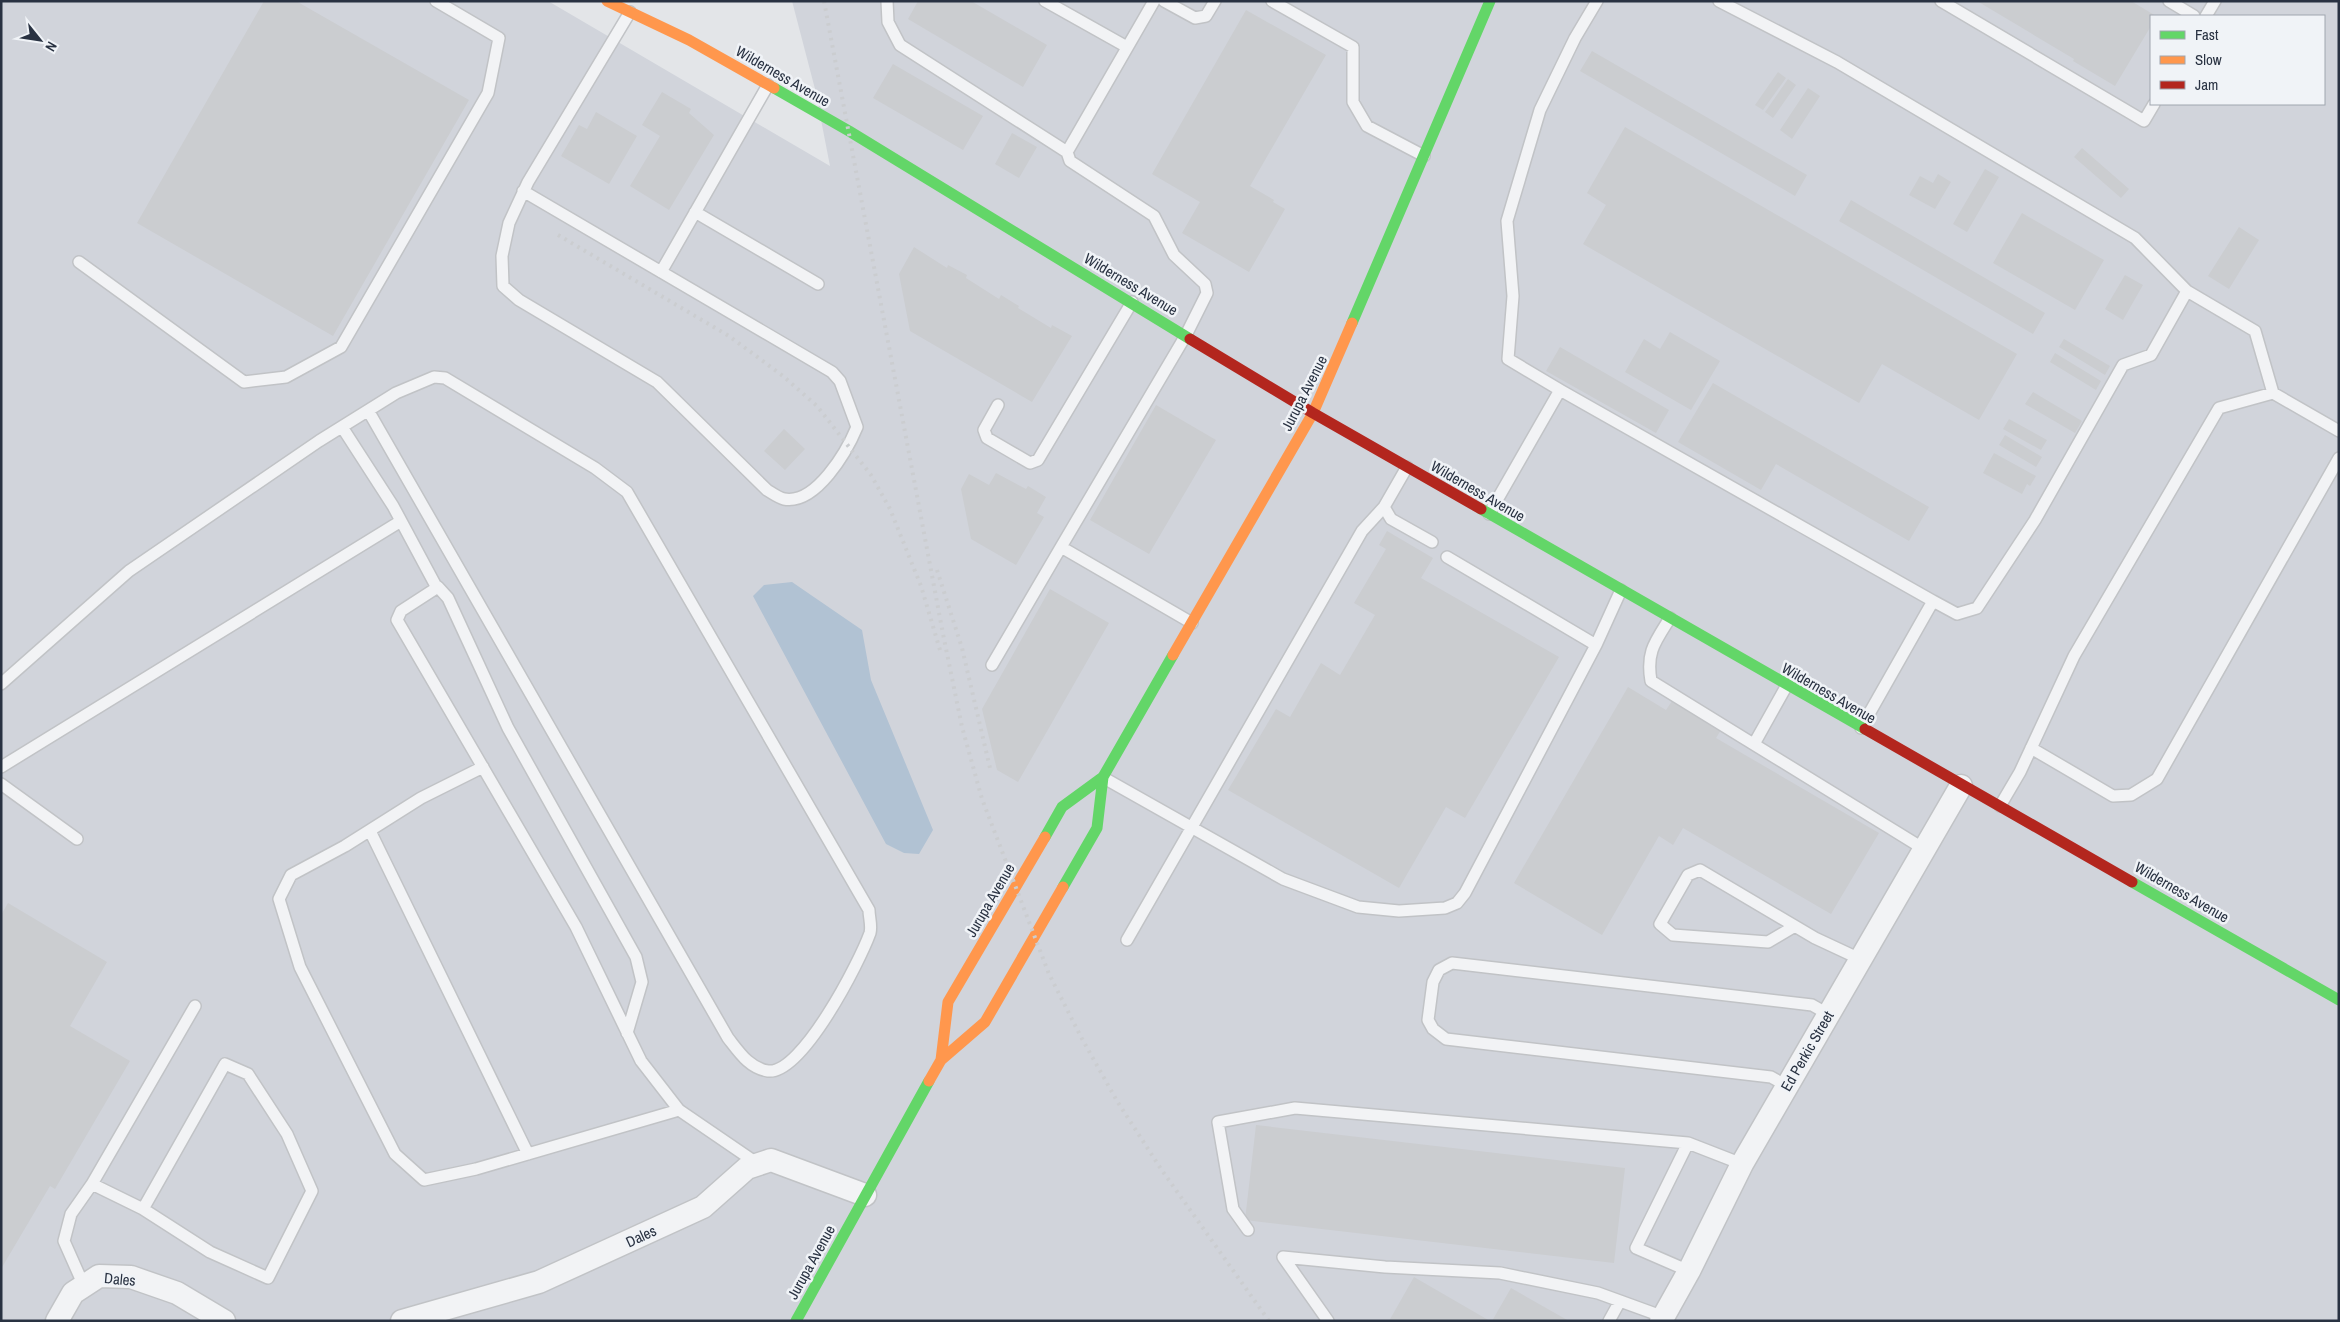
<svg xmlns="http://www.w3.org/2000/svg" width="2340" height="1322" viewBox="0 0 2340 1322" font-family="'Archivo Narrow',sans-serif">
	<style>
		.built { fill: #d1d4db; fill-rule: evenodd }
		.water { fill: #b1c2d3 }
		.building { fill: #cbcdd0 }
		.lines { fill: none; stroke-linecap: round; stroke-linejoin: round }
		.lane-casing { stroke: #c1c3c6; stroke-width: 14 }
		.street-casing { stroke: #c1c3c6; stroke-width: 25 }
		.lane { stroke: #f2f3f5; stroke-width: 11 }
		.street { stroke: #f2f3f5; stroke-width: 22 }
		.fast { stroke: #63d668; stroke-width: 11 }
		.slow { stroke: #ff974d; stroke-width: 11 }
		.jam { stroke: #b3261e; stroke-width: 11 }
		.rail { stroke: #cbcdd0; stroke-width: 4; stroke-dasharray: 2.5 5; stroke-linecap: butt }
		.labels { text-anchor: middle; dominant-baseline: central; stroke-width: 5; stroke-linejoin: round; paint-order: stroke }
		.street-label { font-size: 15px; fill: #293242; stroke: #f0f3f7 }
	</style>
	<rect width="100%" height="100%" fill="#e3e5e8"/>
	<path class="built" d="M 1,1 L 548,1 L 830,166 L 815,89 L 792,1 L 2339,1 L 2339,1321 L 1,1321 ZM 2151,16 L 2324,16 L 2324,104 L 2151,104 Z"/>
	<path class="water" d="M 792,582 L 862,630 L 871,680 L 933,830 L 919,854 L 904,853 L 886,844 L 753,596 L 764,585 Z"/>
	<path class="building" d="M 264,1 L 296,1 L 469,100 L 333,336 L 137,223 Z
		M 918,1 L 971,1 L 1047,45 L 1023,87 L 908,19 Z
		M 1977,1 L 2131,1 L 2156,16 L 2151,16 L 2151,26 L 2115,86 L 2073,61 L 2074,59 Z
		M 1246,10 L 1326,55 L 1250,186 L 1274,200 L 1273,202 L 1285,209 L 1249,272 L 1182,233 L 1200,202 L 1152,174 Z
		M 1592,51 L 1807,175 L 1795,196 L 1580,71 Z
		M 893,64 L 983,116 L 963,150 L 873,98 Z
		M 1778,72 L 1786,78 L 1763,110 L 1755,105 Z
		M 1788,79 L 1796,85 L 1773,118 L 1765,112 Z
		M 1808,88 L 1820,96 L 1792,139 L 1780,130 Z
		M 662,92 L 691,109 L 689,113 L 714,135 L 669,210 L 630,186 L 660,136 L 642,125 Z
		M 596,112 L 637,136 L 609,184 L 561,156 L 579,125 L 587,129 Z
		M 1625,127 L 2017,354 L 1979,420 L 1882,364 L 1859,403 L 1583,244 L 1606,205 L 1587,193 Z
		M 1012,133 L 1037,147 L 1019,178 L 995,164 Z
		M 2082,148 L 2129,189 L 2121,198 L 2074,157 Z
		M 1985,169 L 1999,177 L 1967,232 L 1953,224 Z
		M 1938,174 L 1951,182 L 1935,209 L 1909,195 L 1920,176 L 1933,183 Z
		M 1851,200 L 2045,313 L 2033,334 L 1839,221 Z
		M 2022,213 L 2104,260 L 2075,310 L 1993,263 Z
		M 2239,227 L 2259,240 L 2229,289 L 2208,276 Z
		M 914,247 L 947,268 L 948,265 L 967,275 L 966,278 L 999,299 L 1001,295 L 1019,306 L 1018,308 L 1051,328 L 1052,325 L 1072,336 L 1032,402 L 910,331 L 899,274 Z
		M 2125,275 L 2143,285 L 2123,320 L 2105,309 Z
		M 1670,332 L 1720,361 L 1691,410 L 1625,372 L 1644,339 L 1660,349 Z
		M 2064,339 L 2110,366 L 2105,375 L 2059,347 Z
		M 1560,347 L 1669,410 L 1656,433 L 1546,371 Z
		M 2055,353 L 2101,381 L 2096,390 L 2050,362 Z
		M 1713,383 L 1929,507 L 1909,541 L 1776,464 L 1761,490 L 1678,442 Z
		M 2033,392 L 2082,421 L 2075,433 L 2025,404 Z
		M 1156,405 L 1216,440 L 1149,554 L 1090,520 Z
		M 2009,419 L 2047,440 L 2041,450 L 2003,429 Z
		M 784,429 L 805,449 L 785,470 L 764,451 Z
		M 2005,435 L 2042,457 L 2036,467 L 1999,445 Z
		M 1994,453 L 2036,476 L 2030,486 L 2027,484 L 2022,494 L 1983,473 Z
		M 996,473 L 1026,489 L 1028,486 L 1046,497 L 1037,513 L 1044,517 L 1016,565 L 971,539 L 961,489 L 969,474 L 989,485 Z
		M 1387,531 L 1433,558 L 1421,578 L 1559,657 L 1465,818 L 1446,807 L 1399,888 L 1228,790 L 1276,709 L 1290,717 L 1321,663 L 1340,675 L 1375,615 L 1354,603 L 1386,549 L 1379,545 Z
		M 1050,589 L 1109,623 L 1018,782 L 997,770 L 982,709 Z
		M 1628,687 L 1666,710 L 1672,701 L 1721,730 L 1716,738 L 1879,833 L 1831,914 L 1683,828 L 1673,845 L 1659,836 L 1602,935 L 1514,883 Z
		M 8,903 L 107,962 L 70,1026 L 130,1061 L 55,1189 L 50,1186 L 1,1269 L 1,915 Z
		M 1256,1125 L 1625,1168 L 1614,1263 L 1245,1220 Z
		M 1414,1277 L 1490,1321 L 1389,1321 Z
		M 1511,1288 L 1569,1321 L 1492,1321 Z"/>
	<g class="lines">
		<defs>
			<path id="lane" d="M 887,1 L 888,22 L 900,45 L 1067,152
				M 1045,1 L 1127,47
				M 1154,1 L 1067,152 L 1070,161 L 1154,216 L 1174,255 L 1205,284 L 1207,293 L 1186,335 L 1061,547 L 1192,623
				M 1164,1 L 1195,18 L 1206,16 L 1215,1
				M 1272,1 L 1353,47 L 1353,102 L 1367,126 L 1424,156
				M 1719,1 L 1837,62 L 2135,238 L 2187,291 L 2151,355 L 2123,365 L 2035,520 L 1977,608 L 1957,614 L 1933,601
				M 1941,1 L 2144,121 L 2154,104
				M 2169,1 L 2194,16
				M 2206,16 L 2215,1
				M 523,191 L 832,372 L 840,381 L 857,427 C 847,451 816,505 784,499 C 779,498 772,493 767,490 L 657,382 L 519,300 L 503,286 L 502,256 L 509,223 L 528,182 L 630,12
				M 695,212 L 818,284
				M 79,262 L 244,382 L 286,377 L 341,347 L 488,93 L 499,38 L 436,1
				M 661,272 L 768,85
				M 2187,291 L 2255,331 L 2273,393
				M 1560,390 L 1508,359 L 1513,296 L 1507,221 L 1540,110 L 1575,38 L 1597,1
				M 998,405 L 984,430 L 987,438 L 1030,463 L 1038,460 L 1132,302
				M 342,427 L 393,506 L 437,588
				M 1407,467 L 1384,507 L 1391,519 L 1432,542
				M 1489,514 L 1560,390 L 1933,601 L 1861,728
				M 1447,557 L 1596,645
				M 1670,618 C 1655,642 1646,652 1651,681 L 1924,849
				M 992,665 L 1061,547
				M 1,684 L 129,571 L 319,441 L 396,393 L 434,377 L 445,378 L 595,468 L 627,492 L 869,910 C 869,917 872,926 870,933 C 860,961 802,1075 768,1071 C 749,1068 739,1052 728,1038 L 369,412
				M 1754,744 L 1787,685
				M 2031,748 L 2113,796 L 2131,795 L 2157,779 L 2339,458
				M 1,767 L 401,521
				M 483,767 L 421,798 L 345,846 L 291,875 L 279,899 L 300,967 L 395,1154 L 424,1180 L 476,1169 L 679,1110
				M 1104,778 L 1283,879 L 1358,907 L 1399,911 L 1445,908 L 1457,903 L 1465,893 L 1596,645 L 1621,590
				M 1,784 L 77,839
				M 2000,806 L 2020,772 L 2074,656 L 2219,408 L 2273,393 L 2339,431
				M 370,831 L 528,1154
				M 1795,926 L 1768,942 L 1673,935 L 1660,924 L 1688,875 L 1700,870 L 1815,938 L 1860,959
				M 1127,940 L 1362,531 L 1384,507
				M 627,1033 L 642,982 L 636,957 L 508,728 L 448,598 L 438,587 L 401,611 L 397,620 L 576,927 L 641,1061 L 679,1110 L 758,1164
				M 1787,1086 L 1771,1077 L 1446,1039 L 1433,1029 L 1428,1020 L 1433,982 L 1439,970 L 1452,963 L 1812,1005 L 1828,1014
				M 1688,1143 L 1636,1248 L 1689,1271
				M 92,1184 L 195,1006
				M 1248,1230 L 1233,1209 L 1218,1122 L 1295,1108 L 1688,1143 L 1742,1164
				M 84,1286 L 64,1241 L 71,1214 L 92,1184 L 143,1209 L 210,1252 L 268,1278 L 312,1191 L 287,1134 L 248,1074 L 225,1064 L 143,1209
				M 1328,1321 L 1283,1257 L 1385,1267 L 1500,1273 L 1598,1293 L 1664,1317
				M 1609,1321 L 1620,1301"/>
			<path id="street" d="M 57,1321 L 73,1293 L 99,1276 L 131,1277 L 177,1293 L 224,1321
				M 402,1321 L 539,1282 L 703,1207 L 747,1168 L 771,1160 L 865,1195
				M 1661,1321 L 1689,1271 L 1742,1164 L 1961,786"/>
		</defs>
		<use href="#lane" class="lane-casing"/>
		<use href="#street" class="street-casing"/>
		<use href="#lane" class="lane"/>
		<use href="#street" class="street"/>
		<path class="fast" d="M 774,88 L 849,131 L 1190,339
			M 1352,323 L 1490,1
			M 1481,509 L 1865,729
			M 1045,837 L 1062,807 L 1103,777
			M 2132,882 L 2339,1000
			M 1063,887 L 1097,828 L 1103,777 L 1173,655
			M 796,1321 L 929,1081"/>
		<path class="slow" d="M 607,1 L 689,40 L 774,88
			M 1173,655 L 1313,413 L 1352,323
			M 941,1060 L 948,1002 L 1045,837
			M 929,1081 L 941,1060 L 985,1022 L 1063,887"/>
		<path class="jam" d="M 1190,339 L 1313,413 L 1481,509
			M 1865,729 L 2132,882"/>
		<path class="rail" d="M 824,1 L 943,634 L 962,727 L 982,799 L 1049,974 L 1081,1037 L 1117,1101 L 1161,1169 L 1269,1321
			M 558,235 L 729,336 L 783,376 L 817,406 L 871,475 L 890,509 L 921,586 L 940,650
			M 937,570 L 962,648 L 990,768"/>
	</g>
	<g class="labels">
		<g class="street-label">
			<text transform="translate(783 76) rotate(30)">Wilderness Avenue</text>
			<text transform="translate(1131 284) rotate(31)">Wilderness Avenue</text>
			<text transform="translate(1304 393) rotate(-63)">Jurupa Avenue</text>
			<text transform="translate(1478 491) rotate(30)">Wilderness Avenue</text>
			<text transform="translate(1829 693) rotate(30)">Wilderness Avenue</text>
			<text transform="translate(2182 892) rotate(30)">Wilderness Avenue</text>
			<text transform="translate(990 900) rotate(-60)">Jurupa Avenue</text>
			<text transform="translate(1807 1051) rotate(-60)">Ed Perkic Street</text>
			<text transform="translate(641 1236) rotate(-25)">Dales</text>
			<text transform="translate(811 1262) rotate(-61)">Jurupa Avenue</text>
			<text transform="translate(120 1279) rotate(5)">Dales</text>
		</g>
	</g>
	<rect width="2340" height="1322" fill="none" stroke="#293242" stroke-width="5"/>
	<rect x="2150" y="15" width="175" height="90" fill="#f0f3f7" stroke="#a0a6af"/>
	<rect x="2160" y="31" width="25" height="8" fill="#63d668" stroke="#a0a6af"/>
	<text x="2195" y="40" font-size="15" fill="#293242">Fast</text>
	<rect x="2160" y="56" width="25" height="8" fill="#ff974d" stroke="#a0a6af"/>
	<text x="2195" y="65" font-size="15" fill="#293242">Slow</text>
	<rect x="2160" y="81" width="25" height="8" fill="#b3261e" stroke="#a0a6af"/>
	<text x="2195" y="90" font-size="15" fill="#293242">Jam</text>
	<g transform="translate(40 40) rotate(120)" stroke="#f0f3f7" stroke-width="4" paint-order="stroke">
	<path d="M0-4L9 19L0 12L-9 19Z" fill="#293242"/>
	<text y="-8" font-size="14" font-weight="bold" text-anchor="middle" fill="#293242">N</text>
	</g>
</svg>
